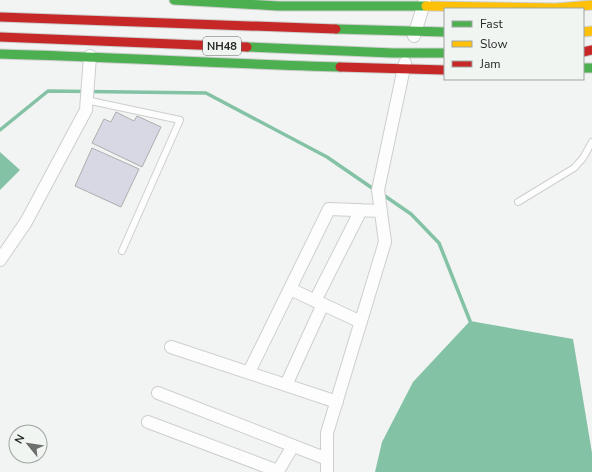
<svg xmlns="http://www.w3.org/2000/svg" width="592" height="472" viewBox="0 0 592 472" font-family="'Nunito Sans',sans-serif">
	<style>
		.water { fill: #84c2a6 }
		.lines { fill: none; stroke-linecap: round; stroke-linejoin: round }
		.stream { stroke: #84c2a6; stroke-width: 3.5 }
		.building { fill: #d8d8e5; stroke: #acadad }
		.lane-casing { stroke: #cdcfce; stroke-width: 8 }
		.street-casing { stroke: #cdcfce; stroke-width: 14 }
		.fast-casing { stroke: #cdcfce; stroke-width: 11 }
		.slow-casing { stroke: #cdcfce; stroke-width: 11 }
		.jam-casing { stroke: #cdcfce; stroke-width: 11 }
		.lane { stroke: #fdfdfd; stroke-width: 6 }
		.street { stroke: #fdfdfd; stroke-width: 12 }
		.fast { stroke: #4caf50; stroke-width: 9 }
		.slow { stroke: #ffc107; stroke-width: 9 }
		.jam { stroke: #c62828; stroke-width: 9 }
		.labels { text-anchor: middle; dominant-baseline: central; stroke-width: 3; stroke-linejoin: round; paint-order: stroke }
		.shield { fill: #f0f5f2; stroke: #636664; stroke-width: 1 }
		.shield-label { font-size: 11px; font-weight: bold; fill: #262827 }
	</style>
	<rect width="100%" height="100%" fill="#f1f4f2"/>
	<path class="water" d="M 0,152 L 20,170 L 0,190 Z
		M 470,321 L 573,339 L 592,453 L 592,472 L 375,472 L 382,442 L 413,382 Z"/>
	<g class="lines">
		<path class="stream" d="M 0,130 L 48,91 L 206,93 L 327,157 L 375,190
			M 382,194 L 411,214 L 439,243 L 470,321"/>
	</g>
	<path class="building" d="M 116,112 L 134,121 L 137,116 L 161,127 L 142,167 L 92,143 L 104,119 L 111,122 Z
		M 92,148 L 139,169 L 121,207 L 75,186 Z"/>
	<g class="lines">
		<defs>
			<path id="lane" d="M 86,100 L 180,120 L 122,251
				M 518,202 L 574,168 L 583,158 L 592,142"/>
			<path id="street" d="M 414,36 L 425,0
				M 0,260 L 26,222 L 86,110 L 90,56
				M 290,289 L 361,322
				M 315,301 L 361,210
				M 171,347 L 337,402
				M 249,372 L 329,209 L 381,211
				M 286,385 L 323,304
				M 158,393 L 327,459
				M 148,422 L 278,471 L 293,446
				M 327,472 L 327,433 L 385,242 L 378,190 L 405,63"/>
			<path id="fast" d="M 174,0 L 278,6 L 426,6
				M 336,29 L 445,32
				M 247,47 L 393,53 L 445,53
				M 0,54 C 113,57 227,64 340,67
				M 583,68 L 592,68"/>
			<path id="slow" d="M 426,6 L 556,8 L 592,5
				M 583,32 L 592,31"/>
			<path id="jam" d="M 0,17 L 336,29
				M 0,37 L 247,47
				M 583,52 L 592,50
				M 340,67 L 445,70"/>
		</defs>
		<use href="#lane" class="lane-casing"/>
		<use href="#street" class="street-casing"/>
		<use href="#fast" class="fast-casing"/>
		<use href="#slow" class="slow-casing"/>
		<use href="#jam" class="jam-casing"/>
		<use href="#lane" class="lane"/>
		<use href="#street" class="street"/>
		<use href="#fast" class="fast"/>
		<use href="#slow" class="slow"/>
		<use href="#jam" class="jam"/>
	</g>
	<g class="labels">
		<rect class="shield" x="203" y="37" width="38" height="18" rx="3"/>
		<g class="shield-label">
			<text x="222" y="46">NH48</text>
		</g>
	</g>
	<rect x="444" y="8" width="140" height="72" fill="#f0f5f2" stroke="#9fa3a1"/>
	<rect x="452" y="21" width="20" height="6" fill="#4caf50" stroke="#9fa3a1"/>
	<text x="480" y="28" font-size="12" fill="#262827">Fast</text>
	<rect x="452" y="41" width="20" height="6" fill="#ffc107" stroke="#9fa3a1"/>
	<text x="480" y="48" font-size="12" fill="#262827">Slow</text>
	<rect x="452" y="61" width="20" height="6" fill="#c62828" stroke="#9fa3a1"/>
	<text x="480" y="68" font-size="12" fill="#262827">Jam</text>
	<g transform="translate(28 444) rotate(300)"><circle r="19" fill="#f0f5f2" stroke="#9fa3a1"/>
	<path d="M0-3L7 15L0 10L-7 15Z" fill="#6d6f6e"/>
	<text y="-6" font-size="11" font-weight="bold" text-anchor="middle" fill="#262827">N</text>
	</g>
</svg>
